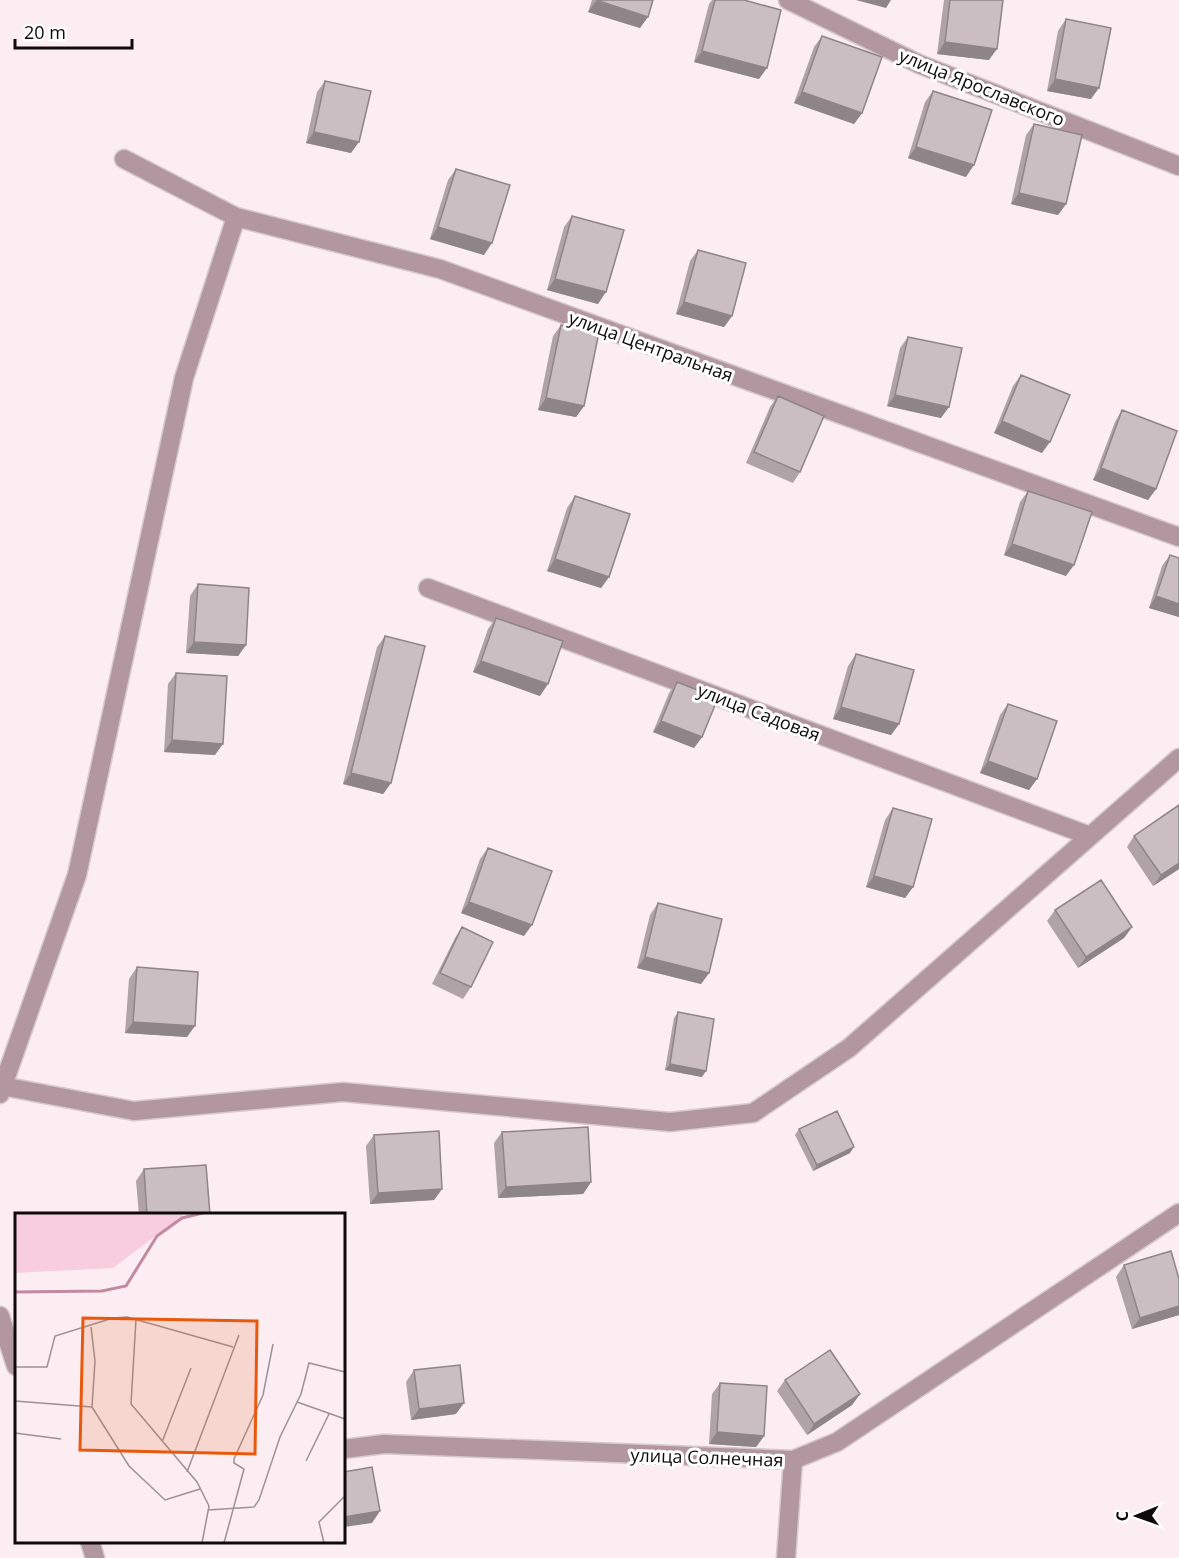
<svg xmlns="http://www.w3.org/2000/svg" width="1179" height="1558" viewBox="0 0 1179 1558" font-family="'Open Sans',sans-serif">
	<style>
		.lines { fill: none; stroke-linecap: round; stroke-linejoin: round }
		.minor-casing { stroke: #d5c9cd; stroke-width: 21 }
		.minor { stroke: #b297a1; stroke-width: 18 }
		.wall { fill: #afa3a8 }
		.shaded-wall { fill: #8e8588 }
		.building { fill: #cbbec3; stroke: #8e8588; stroke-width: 1.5 }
		.labels { text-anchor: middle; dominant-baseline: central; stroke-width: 6; stroke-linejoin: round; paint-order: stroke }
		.street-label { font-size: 18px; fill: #0e0a0c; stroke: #fff }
		.inset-river { fill: none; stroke: #c289a0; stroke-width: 3 }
		.inset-road { fill: none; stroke: #9c9296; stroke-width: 1.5 }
		.view { fill: #e8590c; fill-opacity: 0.15; stroke: #e8590c; stroke-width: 3 }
		.inset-edge { fill: none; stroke: #0e0a0c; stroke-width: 3 }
	</style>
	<rect width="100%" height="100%" fill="#fbedf2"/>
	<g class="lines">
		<defs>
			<path id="minor" d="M 788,0 L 919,64 L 1179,166
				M 124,159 L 236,217 L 440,269 L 1179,537
				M 428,588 L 1090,836
				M 2,1086 L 134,1111 L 343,1092 L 670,1122 L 753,1113 L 849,1048 L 1179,758
				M 0,1094 L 77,875 L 184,378 L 236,217
				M 0,1316 L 16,1366
				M 344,1449 L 384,1444 L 793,1460 L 837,1442 L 1179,1213
				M 90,1542 L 95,1558
				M 786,1558 L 793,1460"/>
		</defs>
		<use href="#minor" class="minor-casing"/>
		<use href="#minor" class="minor"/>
	</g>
	<path class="wall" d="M 592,0 L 653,0 L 640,28 L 588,12 Z
		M 712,0 L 744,0 L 759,79 L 694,62 L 709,4 Z
		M 944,0 L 1003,0 L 989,60 L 937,54 Z
		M 1066,19 L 1091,99 L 1047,91 L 1058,31 Z
		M 822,36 L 862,113 L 854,124 L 794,103 L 814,47 Z
		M 325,81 L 351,153 L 306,143 L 317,92 Z
		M 933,91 L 966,177 L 908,158 L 925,102 Z
		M 1034,124 L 1066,204 L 1058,215 L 1011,204 L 1026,135 Z
		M 456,169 L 484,255 L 430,239 L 448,180 Z
		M 572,216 L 598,304 L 547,290 L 564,227 Z
		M 698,250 L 732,316 L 724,327 L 676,314 L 690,261 Z
		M 561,325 L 584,406 L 576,417 L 538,410 L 553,336 Z
		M 908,337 L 941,418 L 887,406 L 900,348 Z
		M 1021,375 L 1042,453 L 994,433 L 1013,386 Z
		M 778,396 L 800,472 L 793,483 L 746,463 L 770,407 Z
		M 1122,410 L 1156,489 L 1148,500 L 1093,480 L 1115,422 Z
		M 1028,491 L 1066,576 L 1004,555 L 1020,502 Z
		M 575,496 L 609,577 L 601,588 L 547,571 L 567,508 Z
		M 1170,555 L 1179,617 L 1149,608 L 1162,566 Z
		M 198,584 L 246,645 L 238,656 L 186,653 L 190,596 Z
		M 496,618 L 540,696 L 473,672 L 488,629 Z
		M 385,636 L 391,783 L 383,794 L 343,784 L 377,647 Z
		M 856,654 L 899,724 L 891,735 L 833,719 L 848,666 Z
		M 176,673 L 215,755 L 164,752 L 168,684 Z
		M 677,682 L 702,737 L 694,748 L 653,732 L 669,693 Z
		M 1008,704 L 1037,779 L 1029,790 L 980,773 L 1000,715 Z
		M 893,808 L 913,887 L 905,898 L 866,887 L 885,820 Z
		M 1134,836 L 1179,869 L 1153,886 L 1127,847 Z
		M 488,848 L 524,936 L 461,913 L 480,859 Z
		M 658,903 L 709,973 L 701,984 L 637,968 L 650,915 Z
		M 1055,910 L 1132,927 L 1124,938 L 1078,968 L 1047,921 Z
		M 462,927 L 471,987 L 463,999 L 432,984 L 455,938 Z
		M 137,967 L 187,1037 L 125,1033 L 129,979 Z
		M 678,1012 L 702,1077 L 665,1070 L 674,1018 Z
		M 799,1129 L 850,1153 L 813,1171 L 795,1135 Z
		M 502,1132 L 591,1182 L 583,1194 L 498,1198 L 494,1143 Z
		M 374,1135 L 442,1189 L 434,1200 L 370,1204 L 366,1146 Z
		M 144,1169 L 210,1215 L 139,1215 L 136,1181 Z
		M 1124,1265 L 1179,1279 L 1179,1315 L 1132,1329 L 1116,1277 Z
		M 414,1370 L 456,1414 L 411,1420 L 406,1382 Z
		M 785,1380 L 860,1394 L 852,1405 L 807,1435 L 777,1391 Z
		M 720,1383 L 764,1436 L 756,1447 L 709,1444 L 712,1394 Z"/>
	<path class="shaded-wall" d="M 856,0 L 891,0 L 886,8 Z
		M 596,1 L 648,17 L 640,28 L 588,12 Z
		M 945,42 L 997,49 L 989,60 L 937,54 Z
		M 702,51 L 767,68 L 759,79 L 694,62 Z
		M 1055,79 L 1099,88 L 1091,99 L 1047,91 Z
		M 802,92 L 862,113 L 854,124 L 794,103 Z
		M 314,132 L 359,142 L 351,153 L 306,143 Z
		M 916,147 L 974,165 L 966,177 L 908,158 Z
		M 1019,193 L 1066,204 L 1058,215 L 1011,204 Z
		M 438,227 L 492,243 L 484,255 L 430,239 Z
		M 555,279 L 606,292 L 598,304 L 547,290 Z
		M 684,302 L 732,316 L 724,327 L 676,314 Z
		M 895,395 L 949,407 L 941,418 L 887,406 Z
		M 546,398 L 584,406 L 576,417 L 538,410 Z
		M 1002,421 L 1050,442 L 1042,453 L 994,433 Z
		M 1101,468 L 1156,489 L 1148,500 L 1093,480 Z
		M 1012,544 L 1074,565 L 1066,576 L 1004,555 Z
		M 555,559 L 609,577 L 601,588 L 547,571 Z
		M 1156,596 L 1179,604 L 1179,617 L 1149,608 Z
		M 194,642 L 246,645 L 238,656 L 186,653 Z
		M 481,661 L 548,684 L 540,696 L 473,672 Z
		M 841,707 L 899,724 L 891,735 L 833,719 Z
		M 661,721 L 702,737 L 694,748 L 653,732 Z
		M 172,740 L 223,744 L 215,755 L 164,752 Z
		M 988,761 L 1037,779 L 1029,790 L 980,773 Z
		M 351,773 L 391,783 L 383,794 L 343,784 Z
		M 1179,863 L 1179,869 L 1153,886 L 1161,875 Z
		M 874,876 L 913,887 L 905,898 L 866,887 Z
		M 469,902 L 532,925 L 524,936 L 461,913 Z
		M 1132,927 L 1124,938 L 1078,968 L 1086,957 Z
		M 645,957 L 709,973 L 701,984 L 637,968 Z
		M 133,1022 L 195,1026 L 187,1037 L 125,1033 Z
		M 670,1064 L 706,1071 L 702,1077 L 665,1070 Z
		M 854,1147 L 850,1153 L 813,1171 L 817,1165 Z
		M 591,1182 L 583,1194 L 498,1198 L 506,1187 Z
		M 442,1189 L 434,1200 L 370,1204 L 378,1193 Z
		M 1179,1306 L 1179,1315 L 1132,1329 L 1140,1318 Z
		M 860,1394 L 852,1405 L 807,1435 L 814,1424 Z
		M 464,1403 L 456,1414 L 411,1420 L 419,1409 Z
		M 717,1432 L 764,1436 L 756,1447 L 709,1444 Z
		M 380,1511 L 372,1523 L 344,1527 L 344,1517 Z"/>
	<path class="building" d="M 596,0 L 653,0 L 648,17 Z
		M 715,0 L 744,0 L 781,10 L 767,68 L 702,51 Z
		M 950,0 L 1003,0 L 997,49 L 945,42 Z
		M 1066,19 L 1111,28 L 1099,88 L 1055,79 Z
		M 822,36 L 882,57 L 862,113 L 802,92 Z
		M 325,81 L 371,91 L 359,142 L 314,132 Z
		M 933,91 L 992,110 L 974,165 L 916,147 Z
		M 1034,124 L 1082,135 L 1066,204 L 1019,193 Z
		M 456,169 L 510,185 L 492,243 L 438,227 Z
		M 572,216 L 624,230 L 606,292 L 555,279 Z
		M 698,250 L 746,263 L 732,316 L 684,302 Z
		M 561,325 L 599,332 L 584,406 L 546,398 Z
		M 908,337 L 962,348 L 949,407 L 895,395 Z
		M 1021,375 L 1070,395 L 1050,442 L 1002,421 Z
		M 778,396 L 824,416 L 800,472 L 754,452 Z
		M 1122,410 L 1177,431 L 1156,489 L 1101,468 Z
		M 1028,491 L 1092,512 L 1074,565 L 1012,544 Z
		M 575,496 L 630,514 L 609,577 L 555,559 Z
		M 1170,555 L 1179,558 L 1179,604 L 1156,596 Z
		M 198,584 L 249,588 L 246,645 L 194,642 Z
		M 496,618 L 563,641 L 548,684 L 481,661 Z
		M 385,636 L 425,646 L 391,783 L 351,773 Z
		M 856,654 L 914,670 L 899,724 L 841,707 Z
		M 176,673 L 227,676 L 223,744 L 172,740 Z
		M 677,682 L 718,698 L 702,737 L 661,721 Z
		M 1008,704 L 1057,721 L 1037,779 L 988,761 Z
		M 1179,805 L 1179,863 L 1161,875 L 1134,836 Z
		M 893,808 L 932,819 L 913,887 L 874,876 Z
		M 488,848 L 552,871 L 532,925 L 469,902 Z
		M 1101,880 L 1132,927 L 1086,957 L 1055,910 Z
		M 658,903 L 722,919 L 709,973 L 645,957 Z
		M 462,927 L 493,942 L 471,987 L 440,973 Z
		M 137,967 L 198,972 L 195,1026 L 133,1022 Z
		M 678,1012 L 714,1019 L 706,1071 L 670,1064 Z
		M 837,1111 L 854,1147 L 817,1165 L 799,1129 Z
		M 588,1127 L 591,1182 L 506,1187 L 502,1132 Z
		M 439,1131 L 442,1189 L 378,1193 L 374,1135 Z
		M 206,1165 L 210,1215 L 147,1215 L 144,1169 Z
		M 1171,1251 L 1179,1279 L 1179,1306 L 1140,1318 L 1124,1265 Z
		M 830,1350 L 860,1394 L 814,1424 L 785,1380 Z
		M 460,1365 L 464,1403 L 419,1409 L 414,1370 Z
		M 720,1383 L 767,1386 L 764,1436 L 717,1432 Z
		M 372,1467 L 380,1511 L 344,1517 L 344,1472 Z"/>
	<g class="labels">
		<g class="street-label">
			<text transform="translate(982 87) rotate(22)">улица Ярославского</text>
			<text transform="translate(651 346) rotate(20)">улица Центральная</text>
			<text transform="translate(759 712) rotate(21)">улица Садовая</text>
			<text transform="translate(707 1457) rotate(2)">улица Солнечная</text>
		</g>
	</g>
	<g transform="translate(15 1213)">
		<rect width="330" height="330" fill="#fbedf2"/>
		<path d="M 0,0 L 171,0 L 98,55 L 0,60 Z" fill="#f8cddd"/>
		<path class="inset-river" d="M 0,79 L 87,78 L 111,73 L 142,23 L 167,5 L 188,0"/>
		<path class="inset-road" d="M 121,106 L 116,191 L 182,269 L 194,293 L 187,330M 76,114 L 80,148 L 77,194 L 114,253 L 150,287 L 185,276M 0,154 L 32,154 L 40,123 L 98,105 L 112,104 L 218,134M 0,188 L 77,194M 282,189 L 330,206M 0,220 L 46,226M 147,229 L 176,155M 291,248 L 314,201M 172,259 L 224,122M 193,297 L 239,294 L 244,287 L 265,224 L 286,181 L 294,150 L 330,159M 209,330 L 229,256 L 219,250 L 219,246 L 248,182 L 258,131M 309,330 L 304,309 L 330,283"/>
		<path class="view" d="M 68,105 L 242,108 L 240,241 L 65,237 Z"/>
		<rect width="330" height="330" class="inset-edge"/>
	</g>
	<g transform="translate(1137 1516) rotate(269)" stroke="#ffffff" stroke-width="4.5" paint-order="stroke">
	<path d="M0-4.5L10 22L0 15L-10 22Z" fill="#0e0a0c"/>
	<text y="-9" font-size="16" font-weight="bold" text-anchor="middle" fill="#0e0a0c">С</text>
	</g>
	<path d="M15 39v9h117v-9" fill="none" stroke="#0e0a0c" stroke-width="3"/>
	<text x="24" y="39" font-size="18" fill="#0e0a0c" stroke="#ffffff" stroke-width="4.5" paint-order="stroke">20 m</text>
</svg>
